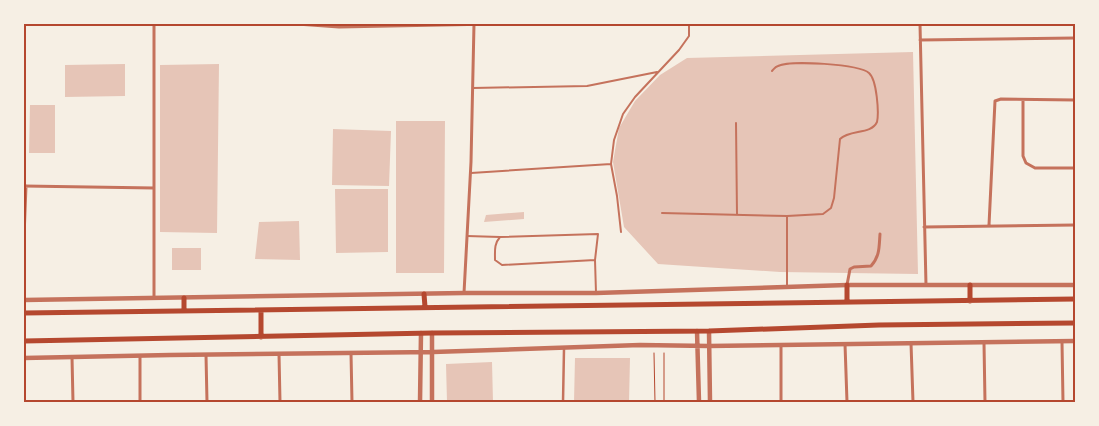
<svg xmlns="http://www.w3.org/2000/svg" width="1099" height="426" viewBox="0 0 1099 426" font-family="'Titillium Web',sans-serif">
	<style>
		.building { fill: #e6c5b7 }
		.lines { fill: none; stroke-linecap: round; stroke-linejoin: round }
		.path { stroke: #b5482f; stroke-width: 1 }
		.service { stroke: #c5725c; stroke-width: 2 }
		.pedestrian { stroke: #c5725c; stroke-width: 2.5 }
		.minor { stroke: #c5725c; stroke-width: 3 }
		.tertiary { stroke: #c5725c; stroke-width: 4.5 }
		.primary { stroke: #b5482f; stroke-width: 5 }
		.neatline { fill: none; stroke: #b5482f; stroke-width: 2 }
	</style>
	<rect width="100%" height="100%" fill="#f6efe4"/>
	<path class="building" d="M 913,52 L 918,274 L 780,272 L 658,264 L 624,227 L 613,162 L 619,128 L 635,101 L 660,75 L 687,58 Z
		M 125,64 L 125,96 L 65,97 L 65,65 Z
		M 219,64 L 217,233 L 160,232 L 160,65 Z
		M 30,105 L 55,105 L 55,153 L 29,153 Z
		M 396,121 L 445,121 L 444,273 L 396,273 Z
		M 333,129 L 391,131 L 389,186 L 332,185 Z
		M 335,189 L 388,189 L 388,252 L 336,253 Z
		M 524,212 L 524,219 L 484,222 L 486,215 Z
		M 299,221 L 300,260 L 255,259 L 259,222 Z
		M 172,248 L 201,248 L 201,270 L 172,270 Z
		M 575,358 L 630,358 L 629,402 L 574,402 Z
		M 492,362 L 493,402 L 447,402 L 446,364 Z"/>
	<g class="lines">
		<path class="path" d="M 654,353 L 655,402
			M 664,353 L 664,402"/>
		<path class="service" d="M 772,71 C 774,69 775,67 778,66 C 790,60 859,64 869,73 C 877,80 879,113 877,122 C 871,135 850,129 840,139 L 834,198 L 831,208 L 823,214 L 787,216
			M 473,88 L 587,86 L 657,72
			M 736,123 L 737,215
			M 471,173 L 611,164
			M 662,213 L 787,216 L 787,286
			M 621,232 L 617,196 L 611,164 L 614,140 L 623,114 L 635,97 L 679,50 L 689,36 L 689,24
			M 467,236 L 500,237
			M 595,260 L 502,265 L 495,260 C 495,250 494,244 500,237 L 598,234 L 595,260 L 596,293"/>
		<path class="pedestrian" d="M 563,402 L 564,349"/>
		<path class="minor" d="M 154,24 L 154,298
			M 297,24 L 339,27 L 493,24
			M 920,24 L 926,285
			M 920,40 L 1075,38
			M 1023,100 L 1023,156 L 1026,163 L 1035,168 L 1075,168
			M 24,186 L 154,188
			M 989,225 L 995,101 L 1001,99 L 1075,100
			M 924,227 L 1075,225
			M 24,237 L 26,186
			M 847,285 L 850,269 L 854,267 L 871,266 C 880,256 879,247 880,234
			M 464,293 L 471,162 L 474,24
			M 1062,342 L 1063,402
			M 911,343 L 913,402
			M 984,343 L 985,402
			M 845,344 L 847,402
			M 781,345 L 781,402
			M 351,353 L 352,402
			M 279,354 L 280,402
			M 206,355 L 207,402
			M 140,356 L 140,402
			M 72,357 L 73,402"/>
		<path class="tertiary" d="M 24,300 L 464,293 L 596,293 L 847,285 L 1075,285
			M 697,331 L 699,402
			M 709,331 L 710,402
			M 24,358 L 170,355 L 433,352 L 640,345 L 709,346 L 1075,341
			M 420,402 L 421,333
			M 432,402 L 432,333"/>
		<path class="primary" d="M 847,285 L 847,302
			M 970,285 L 970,301
			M 424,294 L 425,307
			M 184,311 L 184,298
			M 24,313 L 1075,299
			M 261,337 L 261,310
			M 24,341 L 432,333 L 709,331 L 879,325 L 1075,323"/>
	</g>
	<rect width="1099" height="426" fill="none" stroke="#f6efe4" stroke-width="50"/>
	<rect x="25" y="25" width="1049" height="376" class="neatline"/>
</svg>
